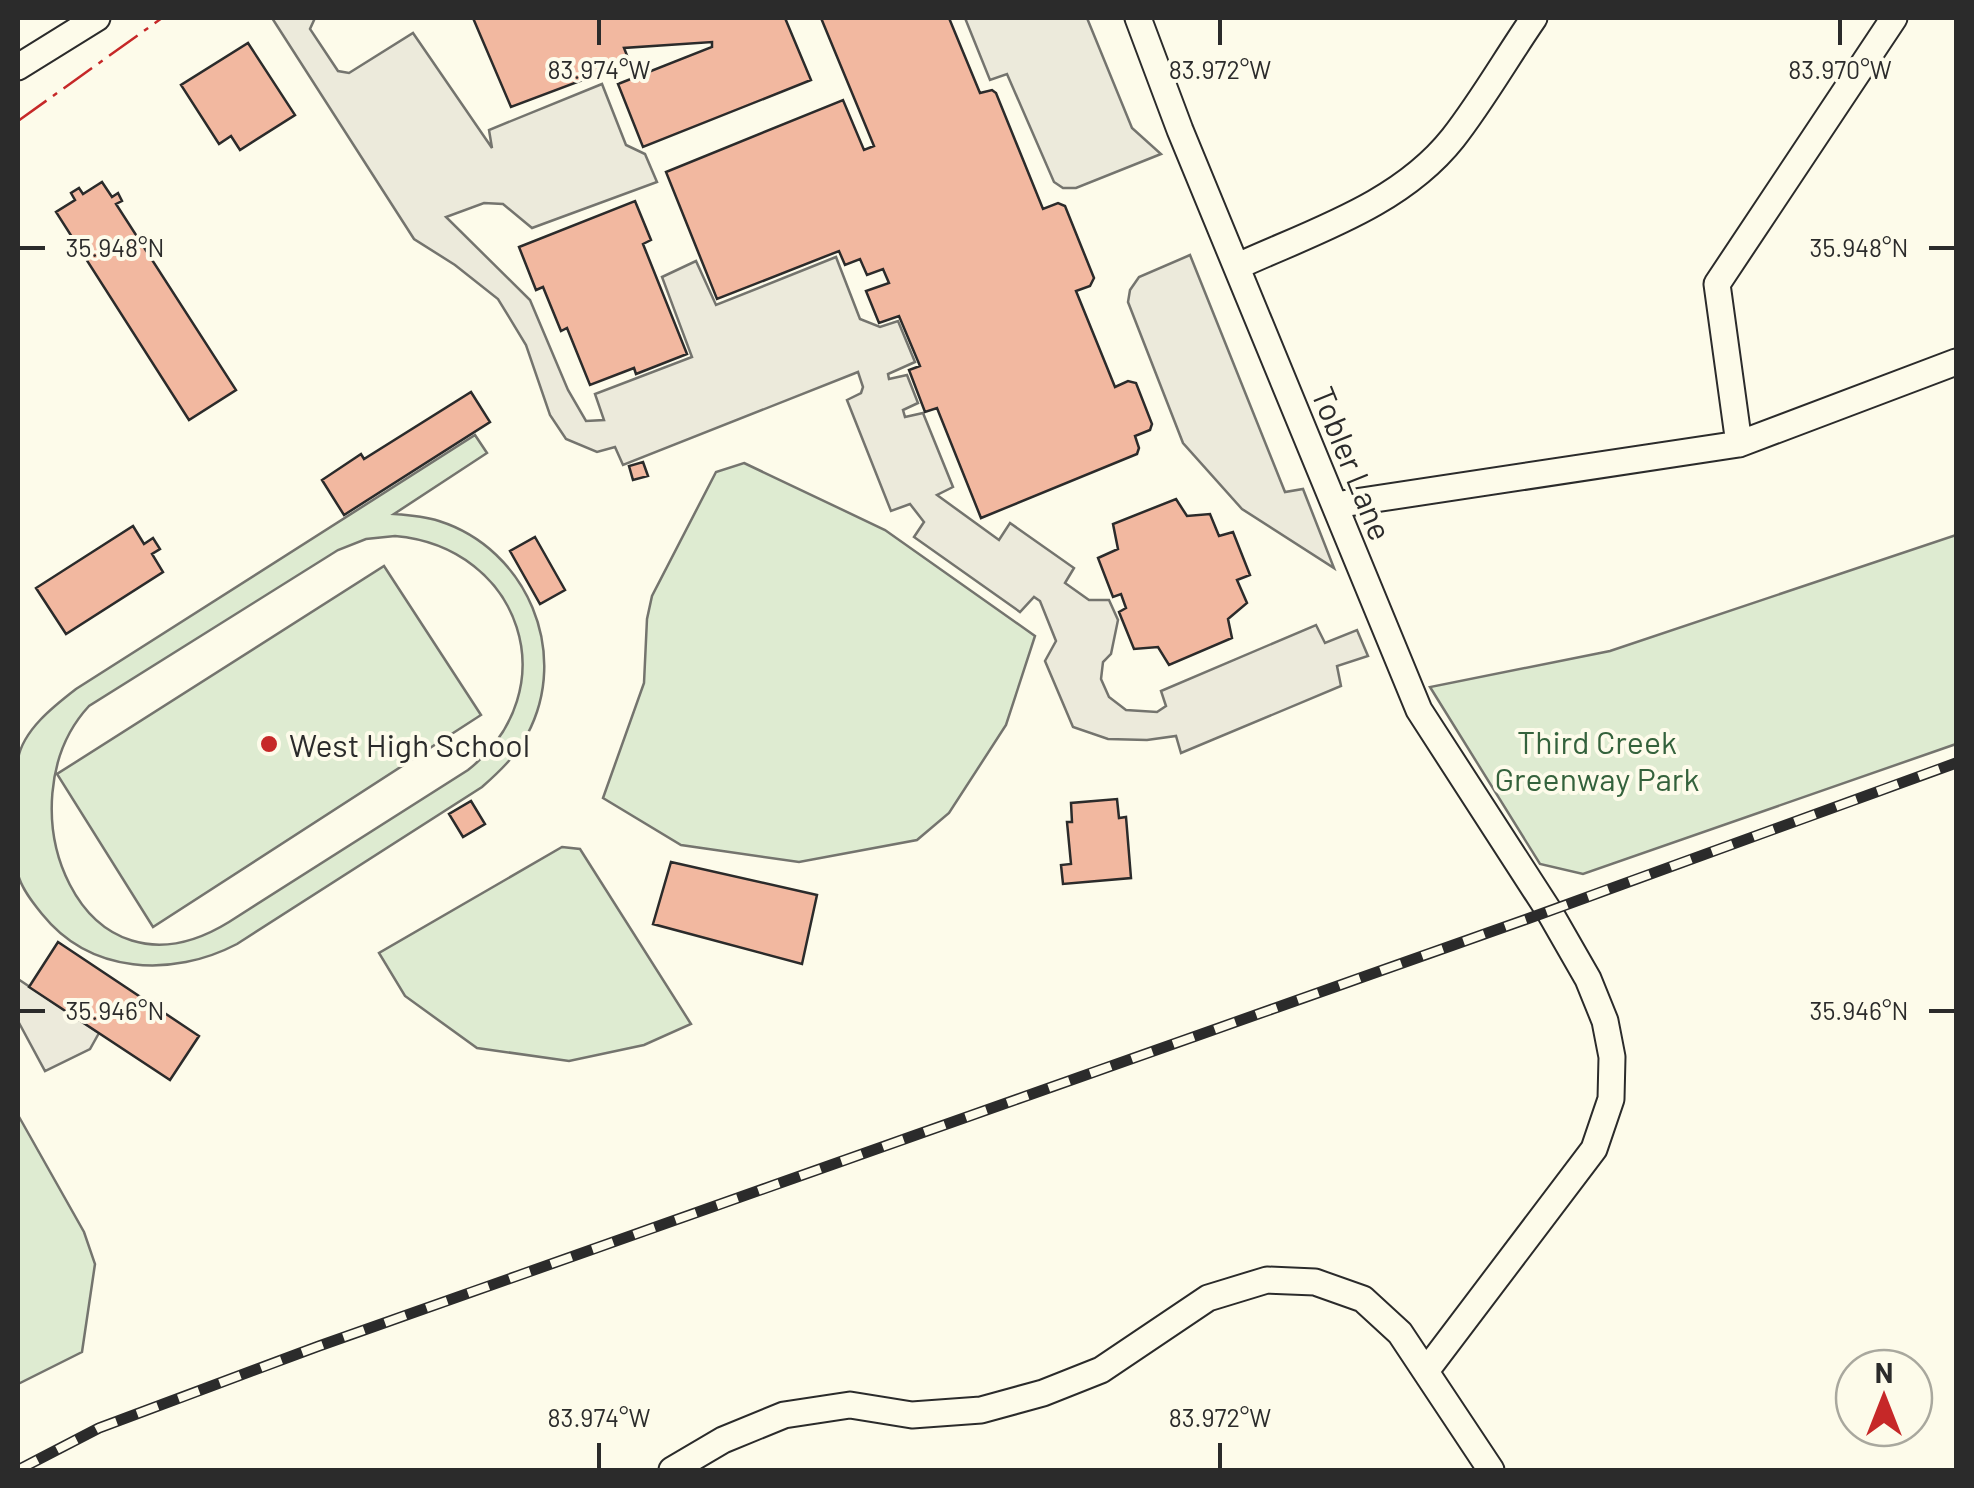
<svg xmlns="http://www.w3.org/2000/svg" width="1974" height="1488" viewBox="0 0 1974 1488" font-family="Barlow,sans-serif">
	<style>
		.green { fill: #deebd1; stroke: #74746e; stroke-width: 2.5; fill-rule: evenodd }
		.parking { fill: #eceadb; stroke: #74746e; stroke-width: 2.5 }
		.building { fill: #f2b8a0; stroke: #2b2b2b; stroke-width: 2.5 }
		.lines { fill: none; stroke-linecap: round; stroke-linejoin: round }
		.minor-casing { stroke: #2b2b2b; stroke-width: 29 }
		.minor { stroke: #fdfbea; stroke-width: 25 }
		.rail-casing { stroke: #2b2b2b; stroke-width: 11 }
		.rail { stroke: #fdfbea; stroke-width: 8; stroke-dasharray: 22; stroke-linecap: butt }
		.power { stroke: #c62828; stroke-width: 2.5; stroke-dasharray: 35 8 5 8; stroke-linecap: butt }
		.ticks { fill: none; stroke: #2b2b2b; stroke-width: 4 }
		.poi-dot { fill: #c62828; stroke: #fdfbea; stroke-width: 4 }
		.labels { text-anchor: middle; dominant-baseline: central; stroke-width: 8; stroke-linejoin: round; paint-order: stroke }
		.street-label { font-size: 32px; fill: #2b2b2b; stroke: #fdfbea }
		.park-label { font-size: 32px; fill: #34623c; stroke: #fdfbea }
		.poi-label { font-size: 32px; fill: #2b2b2b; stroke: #fdfbea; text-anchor: start }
		.ticks-label { font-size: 25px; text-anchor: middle; fill: #2b2b2b; stroke: #fdfbea; stroke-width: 8; stroke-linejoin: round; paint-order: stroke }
	</style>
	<rect width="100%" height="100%" fill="#fdfbea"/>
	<path class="green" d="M 475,435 L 487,453 L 394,514 C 409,515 424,516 439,521 C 527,549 571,653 527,735 C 516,756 499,772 482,787 L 237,944 C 172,978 90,974 42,914 C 33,903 21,888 18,874 C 14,856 18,832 18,813 C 18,796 14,776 18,759 C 23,730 54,706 76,689 ZM 395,536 C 521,547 569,690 468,770 L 229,922 C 80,1014 0,802 89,706 L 338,550 L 366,539 Z
		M 744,463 L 885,530 L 1035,636 L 1006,725 L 949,813 L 917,840 L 799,862 L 681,845 L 603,798 L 644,683 L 647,619 L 652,596 L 716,472 Z
		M 1956,535 L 1956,744 L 1583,874 L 1540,864 L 1430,687 L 1610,651 Z
		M 384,566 L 481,715 L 153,927 L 57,774 Z
		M 562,847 L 580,849 L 691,1024 L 644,1045 L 569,1061 L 477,1048 L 405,996 L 379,953 Z
		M 18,1115 L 84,1232 L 95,1264 L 82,1352 L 18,1384 Z"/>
	<path class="parking" d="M 272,18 L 315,18 L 310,29 L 338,71 L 349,73 L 413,33 L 492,148 L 489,130 L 602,84 L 626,145 L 645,154 L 657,182 L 532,228 L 503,204 L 484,203 L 446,217 L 530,300 L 568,390 L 586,421 L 604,420 L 595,394 L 692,357 L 662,277 L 696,261 L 716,305 L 836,257 L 860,319 L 880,327 L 898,321 L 915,362 L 888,374 L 889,379 L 907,375 L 918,403 L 903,410 L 905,417 L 923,413 L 953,487 L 937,495 L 999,540 L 1010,523 L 1074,568 L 1065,583 L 1089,600 L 1109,600 L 1118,620 L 1111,654 L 1103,662 L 1101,679 L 1109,697 L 1126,710 L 1157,712 L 1166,706 L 1161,691 L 1316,625 L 1325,643 L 1357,630 L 1368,656 L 1337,666 L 1341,686 L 1181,753 L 1176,736 L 1147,740 L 1108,739 L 1073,727 L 1045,661 L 1056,641 L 1040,601 L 1034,597 L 1020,612 L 914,537 L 924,522 L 910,504 L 891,511 L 847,400 L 861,393 L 863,387 L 858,372 L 623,465 L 615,447 L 597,452 L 566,439 L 550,415 L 526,345 L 498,299 L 455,265 L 414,239 Z
		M 965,18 L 1087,18 L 1132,128 L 1161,154 L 1076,188 L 1063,188 L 1054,182 L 1007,74 L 990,80 Z
		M 1190,255 L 1285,492 L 1303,489 L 1334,568 L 1242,509 L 1183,443 L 1128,302 L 1130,290 L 1139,277 Z
		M 18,979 L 99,1033 L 90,1049 L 45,1071 L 18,1021 Z"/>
	<path class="building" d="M 473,18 L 785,18 L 811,80 L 643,147 L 618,84 L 712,47 L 712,42 L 624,48 L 628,58 L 619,61 L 620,66 L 511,107 Z
		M 821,18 L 949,18 L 980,93 L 992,90 L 996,93 L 1043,209 L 1058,203 L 1065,206 L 1094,278 L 1090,286 L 1076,291 L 1115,387 L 1128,381 L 1136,383 L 1152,424 L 1150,430 L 1135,436 L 1139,448 L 1137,454 L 981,518 L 937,408 L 925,412 L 909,370 L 920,366 L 899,316 L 879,323 L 866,291 L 889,283 L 883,269 L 867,275 L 860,259 L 845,265 L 839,251 L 717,299 L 666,172 L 843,100 L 864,150 L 874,146 Z
		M 248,43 L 295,115 L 240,150 L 231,136 L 219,144 L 181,85 Z
		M 102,182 L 112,197 L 118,193 L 122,201 L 116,204 L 236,390 L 189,420 L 56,212 L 75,200 L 71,193 L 79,188 L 83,194 Z
		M 635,201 L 651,240 L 643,244 L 687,354 L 636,374 L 634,368 L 590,385 L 567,328 L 561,331 L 543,287 L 536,290 L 519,247 Z
		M 471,392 L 490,422 L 344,515 L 322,480 L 361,454 L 364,459 Z
		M 643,462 L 648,476 L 633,480 L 629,466 Z
		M 1176,499 L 1187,516 L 1210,514 L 1219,536 L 1233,532 L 1250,575 L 1237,580 L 1247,603 L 1228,619 L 1232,638 L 1169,665 L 1158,647 L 1134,649 L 1119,612 L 1126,608 L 1121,594 L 1113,597 L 1098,558 L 1118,549 L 1113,524 Z
		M 133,526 L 144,544 L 153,538 L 160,549 L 152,554 L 163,572 L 66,634 L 36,588 Z
		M 535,537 L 565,590 L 540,604 L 510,551 Z
		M 1117,799 L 1119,818 L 1126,817 L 1131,878 L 1063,884 L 1061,865 L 1071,864 L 1067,822 L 1072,822 L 1071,803 Z
		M 471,801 L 485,824 L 463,837 L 449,814 Z
		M 671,862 L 817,895 L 802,964 L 653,924 Z
		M 58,942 L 199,1036 L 170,1080 L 29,987 Z"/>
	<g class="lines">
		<defs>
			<path id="minor" d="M 1138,18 L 1180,130 L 1419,710 L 1549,911 L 1588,979 L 1605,1021 L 1612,1057 L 1611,1099 L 1594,1149 L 1426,1371
				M 18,67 L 97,18
				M 1238,266 C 1312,232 1400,205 1453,138 C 1482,101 1507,57 1534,18
				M 1739,444 L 1717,284 L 1894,18
				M 1335,505 L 1739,444 L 1956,362
				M 672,1470 L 723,1440 L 784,1415 L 850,1405 L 912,1415 L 981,1410 L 1043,1393 L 1101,1370 L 1208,1298 L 1267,1280 L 1315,1282 L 1363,1299 L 1400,1333 L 1491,1470"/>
		</defs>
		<use href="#minor" class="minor-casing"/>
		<use href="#minor" class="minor"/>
		<defs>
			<path id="rail" d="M 18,1470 L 99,1428 L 319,1346 L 1527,919 L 1956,763"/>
		</defs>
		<use href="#rail" class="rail-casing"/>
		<use href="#rail" class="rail"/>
		<path class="power" d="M 18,121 L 162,18"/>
	</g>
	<path class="ticks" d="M 599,20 L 599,45M 1220,20 L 1220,45M 1840,20 L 1840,45M 20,248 L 45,248M 1929,248 L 1954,248M 20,1011 L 45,1011M 1929,1011 L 1954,1011M 599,1443 L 599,1468M 1220,1443 L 1220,1468"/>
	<circle class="poi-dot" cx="269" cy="744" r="10"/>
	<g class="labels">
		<g class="street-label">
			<text transform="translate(1353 463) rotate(68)">Tobler Lane</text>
		</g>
		<g class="park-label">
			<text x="1597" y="741">Third Creek<tspan x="1597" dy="37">Greenway Park</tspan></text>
		</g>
		<g class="poi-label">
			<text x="289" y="744">West High School</text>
		</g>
	</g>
	<g class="ticks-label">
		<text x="599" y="79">83.974°W</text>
		<text x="1220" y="79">83.972°W</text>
		<text x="1840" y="79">83.970°W</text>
		<text x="115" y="257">35.948°N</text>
		<text x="1859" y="257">35.948°N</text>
		<text x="115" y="1020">35.946°N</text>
		<text x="1859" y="1020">35.946°N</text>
		<text x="599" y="1427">83.974°W</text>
		<text x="1220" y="1427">83.972°W</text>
	</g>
	<rect width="1974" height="1488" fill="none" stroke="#2b2b2b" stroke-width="40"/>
	<g transform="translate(1884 1398)"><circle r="48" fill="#fdfbea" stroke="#a9a89e" stroke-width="2.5"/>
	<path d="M0-8L18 38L0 25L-18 38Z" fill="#c62828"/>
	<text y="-15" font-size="28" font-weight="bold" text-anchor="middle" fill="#2b2b2b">N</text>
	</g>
</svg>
